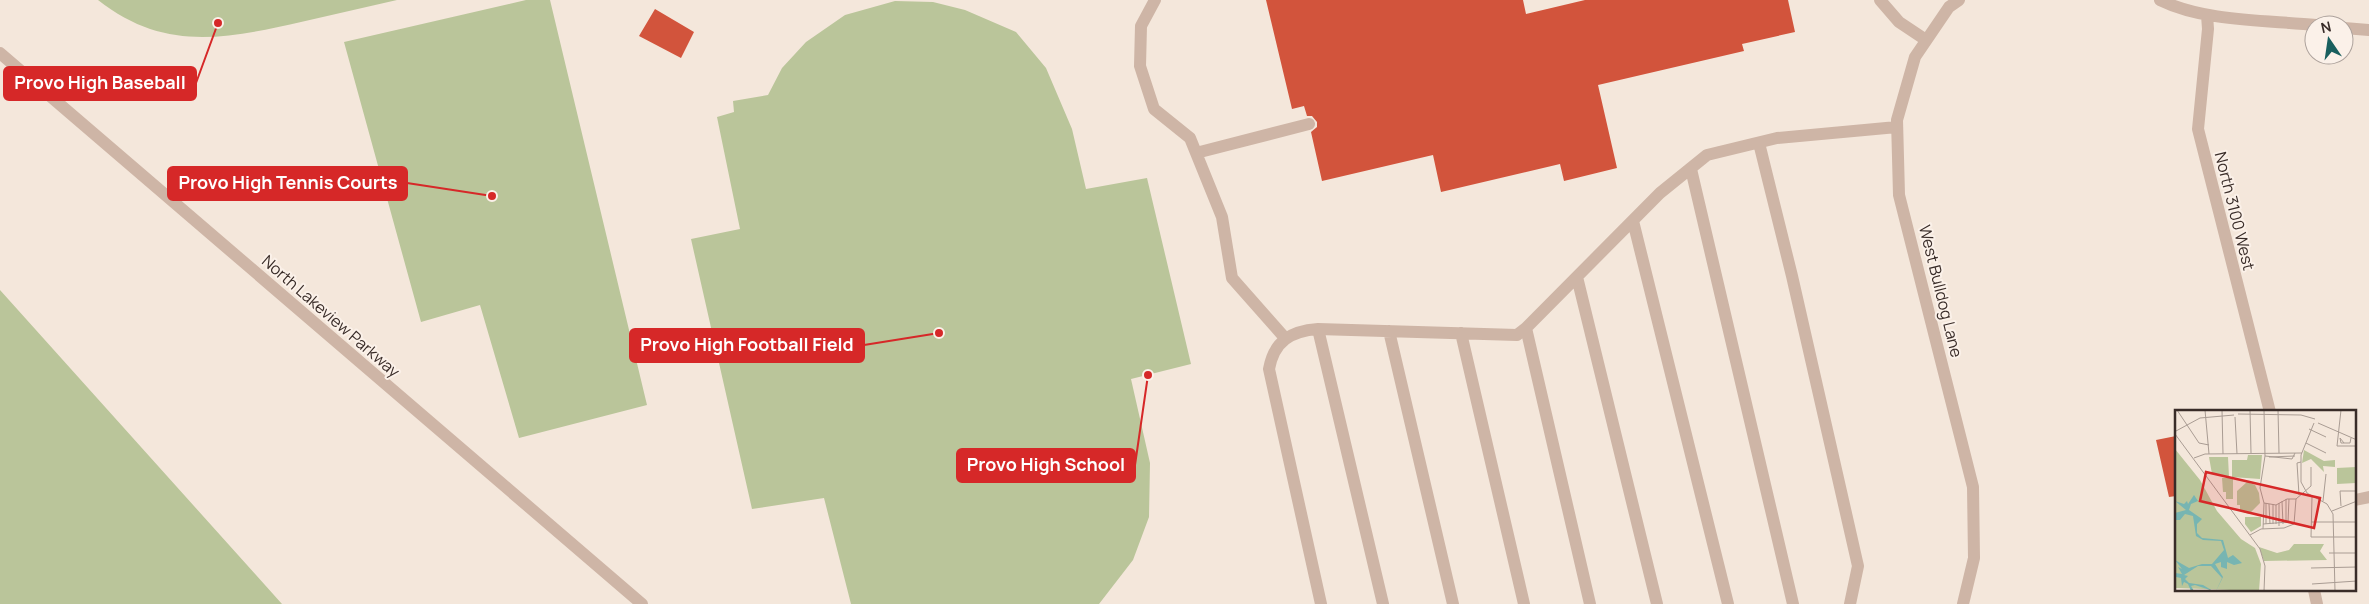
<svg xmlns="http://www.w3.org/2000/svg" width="2369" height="604" viewBox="0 0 2369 604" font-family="Manrope,sans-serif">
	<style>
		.green { fill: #bac59a }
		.building { fill: #d2543c }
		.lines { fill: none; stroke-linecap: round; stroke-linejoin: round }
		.minor { stroke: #ceb5a6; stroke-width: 12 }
		.labels { text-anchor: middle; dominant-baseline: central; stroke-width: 4; stroke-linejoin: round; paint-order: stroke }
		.street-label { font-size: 16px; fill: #392c28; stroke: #fbf1e9 }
		.inset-road { fill: none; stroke: #a99c93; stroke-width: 1 }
		.view { fill: #d62828; fill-opacity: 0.15; stroke: #d62828; stroke-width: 2.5 }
		.inset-edge { fill: none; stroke: #392c28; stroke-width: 2.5 }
		.leader { fill: none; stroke: #d62828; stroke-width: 2 }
		.callout-dot { fill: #d62828; stroke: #fbf1e9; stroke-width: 2 }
		.callout { fill: #d62828; stroke: #d62828; stroke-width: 2 }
		.callout-label { font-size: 18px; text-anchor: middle; font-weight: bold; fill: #fff }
	</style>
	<rect width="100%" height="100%" fill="#f4e7db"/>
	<path class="green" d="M 98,0 L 397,0 C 365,7 333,15 301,22 C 225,39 164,52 98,0 Z
		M 526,0 L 550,0 L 647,405 L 519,438 L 480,305 L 421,322 L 344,42 Z
		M 895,1 L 933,2 L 965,10 L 1016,32 L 1046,68 L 1072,129 L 1086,189 L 1147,178 L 1191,364 L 1131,379 L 1150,463 L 1149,517 L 1133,560 L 1099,604 L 851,604 L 824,498 L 752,509 L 691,239 L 740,229 L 717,117 L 734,112 L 733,101 L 768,95 L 782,68 L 806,42 L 845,15 Z
		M 0,290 L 282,604 L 0,604 Z"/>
	<path class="building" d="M 1266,0 L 1523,0 L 1526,14 L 1585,0 L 1788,0 L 1795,32 L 1742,44 L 1744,51 L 1598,85 L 1617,168 L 1564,181 L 1560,164 L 1441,192 L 1433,155 L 1322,181 L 1311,132 L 1317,127 L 1317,122 L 1312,116 L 1307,116 L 1304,106 L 1292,109 Z
		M 655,9 L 694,32 L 681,58 L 639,36 Z
		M 2176,436 L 2176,496 L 2169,497 L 2156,440 Z"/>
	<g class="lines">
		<path class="minor" d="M 1155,0 L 1141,26 L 1140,66 L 1154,109 L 1190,138 L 1222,217 L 1232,278 L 1285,338
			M 1880,0 L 1899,22 L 1926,40
			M 1959,0 L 1949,7 L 1915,57 L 1897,120 L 1899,195 L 1973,487 L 1974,558 L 1963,604
			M 2160,0 C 2205,22 2266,20 2316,25
			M 2207,15 L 2208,29 L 2198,129 L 2270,412
			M 2344,28 L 2369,30
			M 0,53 L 642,604
			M 1759,143 L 1792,276 L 1858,566 L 1850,604
			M 1196,153 L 1309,124
			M 1691,169 L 1793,604
			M 1633,221 L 1728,604
			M 1577,277 L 1657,604
			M 1526,328 L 1590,604
			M 1318,329 L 1383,604
			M 1389,331 L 1453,604
			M 1461,333 L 1524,604
			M 2355,500 L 2369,497
			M 2314,590 L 2317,604
			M 1321,604 L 1269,369 C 1274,341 1291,331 1318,329 L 1517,335 L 1526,328 L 1660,193 L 1707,155 L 1777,138 L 1897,127"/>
	</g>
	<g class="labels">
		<g class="street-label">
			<text transform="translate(2235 211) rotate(76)">North 3100 West</text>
			<text transform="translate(1941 291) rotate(76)">West Bulldog Lane</text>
			<text transform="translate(331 316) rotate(41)">North Lakeview Parkway</text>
		</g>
	</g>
	<g transform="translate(2175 410)">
		<rect width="181" height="181" fill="#f4e7db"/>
		<path d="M 0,39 L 25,70 L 42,101 L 66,129 L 80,138 L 86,154 L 84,181 L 0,178 ZM 129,40 L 149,51 L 160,50 L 160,57 L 148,56 L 149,62 L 136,49 L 127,53 ZM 73,45 L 87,45 L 85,69 L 57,67 L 57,50 L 72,50 ZM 34,47 L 53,47 L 54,67 L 37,64 ZM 181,57 L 181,73 L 162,74 L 162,58 ZM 47,68 L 58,68 L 58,89 L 51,89 L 51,82 L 48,82 ZM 72,72 L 80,75 L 84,83 L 85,93 L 74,104 L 65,101 L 65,95 L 62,95 L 62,81 ZM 70,107 L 86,107 L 86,116 L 76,122 L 70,114 ZM 119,134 L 149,134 L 145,141 L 152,150 L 89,151 L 84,137 L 102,143 L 114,140 Z" fill="#bac59a"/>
		<path d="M 19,85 L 23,91 L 16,94 L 14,100 L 27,109 L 22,114 L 22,123 L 27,128 L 48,130 L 53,148 L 58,145 L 67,153 L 59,155 L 52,152 L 52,159 L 46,157 L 46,152 L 40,154 L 48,167 L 41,181 L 47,168 L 36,156 L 23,156 L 9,165 L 13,166 L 10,169 L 14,173 L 28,175 L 38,181 L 20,175 L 16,176 L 19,181 L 16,181 L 13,174 L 9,172 L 7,176 L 6,168 L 1,167 L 0,172 L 0,163 L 7,164 L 3,157 L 7,159 L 0,150 L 14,158 L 27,154 L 37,154 L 49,140 L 46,131 L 28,130 L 21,126 L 18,106 L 10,104 L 5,110 L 0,110 L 0,103 L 11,100 L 0,91 L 9,94 L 12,91 L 13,94 Z" fill="#77b5b2"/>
		<path class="inset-road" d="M 2,0 L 24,33 L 34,35M 30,0 L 34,44M 47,0 L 48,44M 75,0 L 76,43M 89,0 L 90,46 L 117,49 L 120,43M 103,0 L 104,43M 166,0 L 162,36 L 182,36M 63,4 L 126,5 L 140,9M 60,7 L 62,44M 139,13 L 126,45 L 126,72 L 132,83 L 152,94 L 158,104 L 160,181M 143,13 L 182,30M 134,19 L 151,27M 1,21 L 25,8 L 59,5M 0,24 L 85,139 L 90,156 L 89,181M 131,33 L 151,43M 169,33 L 165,28 L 166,33 L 175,33 L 176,28M 94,47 L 120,46M 19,48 L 30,44 L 127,43M 124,85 L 122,53 L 126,52M 137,87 L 136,127 L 182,127M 111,89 L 111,113M 107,91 L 108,114M 148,91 L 151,64M 89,93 L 85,78 L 90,46M 91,93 L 91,114M 104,93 L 104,116M 94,94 L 95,114M 98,94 L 98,114M 166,96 L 165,81 L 182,81M 157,101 L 182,91M 136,112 L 182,112M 88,114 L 113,112 L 114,89M 101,114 L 101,95M 88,119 L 89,93 L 101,95 L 112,89 L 121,89M 75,125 L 86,119 L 109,118 L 119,114 L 121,89 L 136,76 L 136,57M 154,143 L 182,143M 136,158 L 182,157M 137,174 L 182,171"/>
		<path class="view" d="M 31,62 L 145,88 L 139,118 L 25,91 Z"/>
		<rect width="181" height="181" class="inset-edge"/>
	</g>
	<path class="leader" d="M218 23L196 83M492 196L407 183M939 333L864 345M1148 375L1135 465"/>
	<g class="callout-dot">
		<circle cx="218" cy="23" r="5"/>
		<circle cx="492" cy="196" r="5"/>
		<circle cx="939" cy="333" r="5"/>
		<circle cx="1148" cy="375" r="5"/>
	</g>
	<g class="callout">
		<rect x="4" y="67" width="192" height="33" rx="5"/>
		<rect x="168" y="167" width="239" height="33" rx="5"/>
		<rect x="630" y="329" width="234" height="33" rx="5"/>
		<rect x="957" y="449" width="178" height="33" rx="5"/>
	</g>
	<g class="callout-label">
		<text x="100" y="89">Provo High Baseball</text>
		<text x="288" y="189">Provo High Tennis Courts</text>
		<text x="747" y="351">Provo High Football Field</text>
		<text x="1046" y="471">Provo High School</text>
	</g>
	<g transform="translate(2329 40) rotate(347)"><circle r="24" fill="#fbf1e9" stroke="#ada29c"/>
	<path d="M0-4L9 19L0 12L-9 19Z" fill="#195f5e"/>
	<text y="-8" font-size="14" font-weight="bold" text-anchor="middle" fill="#392c28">N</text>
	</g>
</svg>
